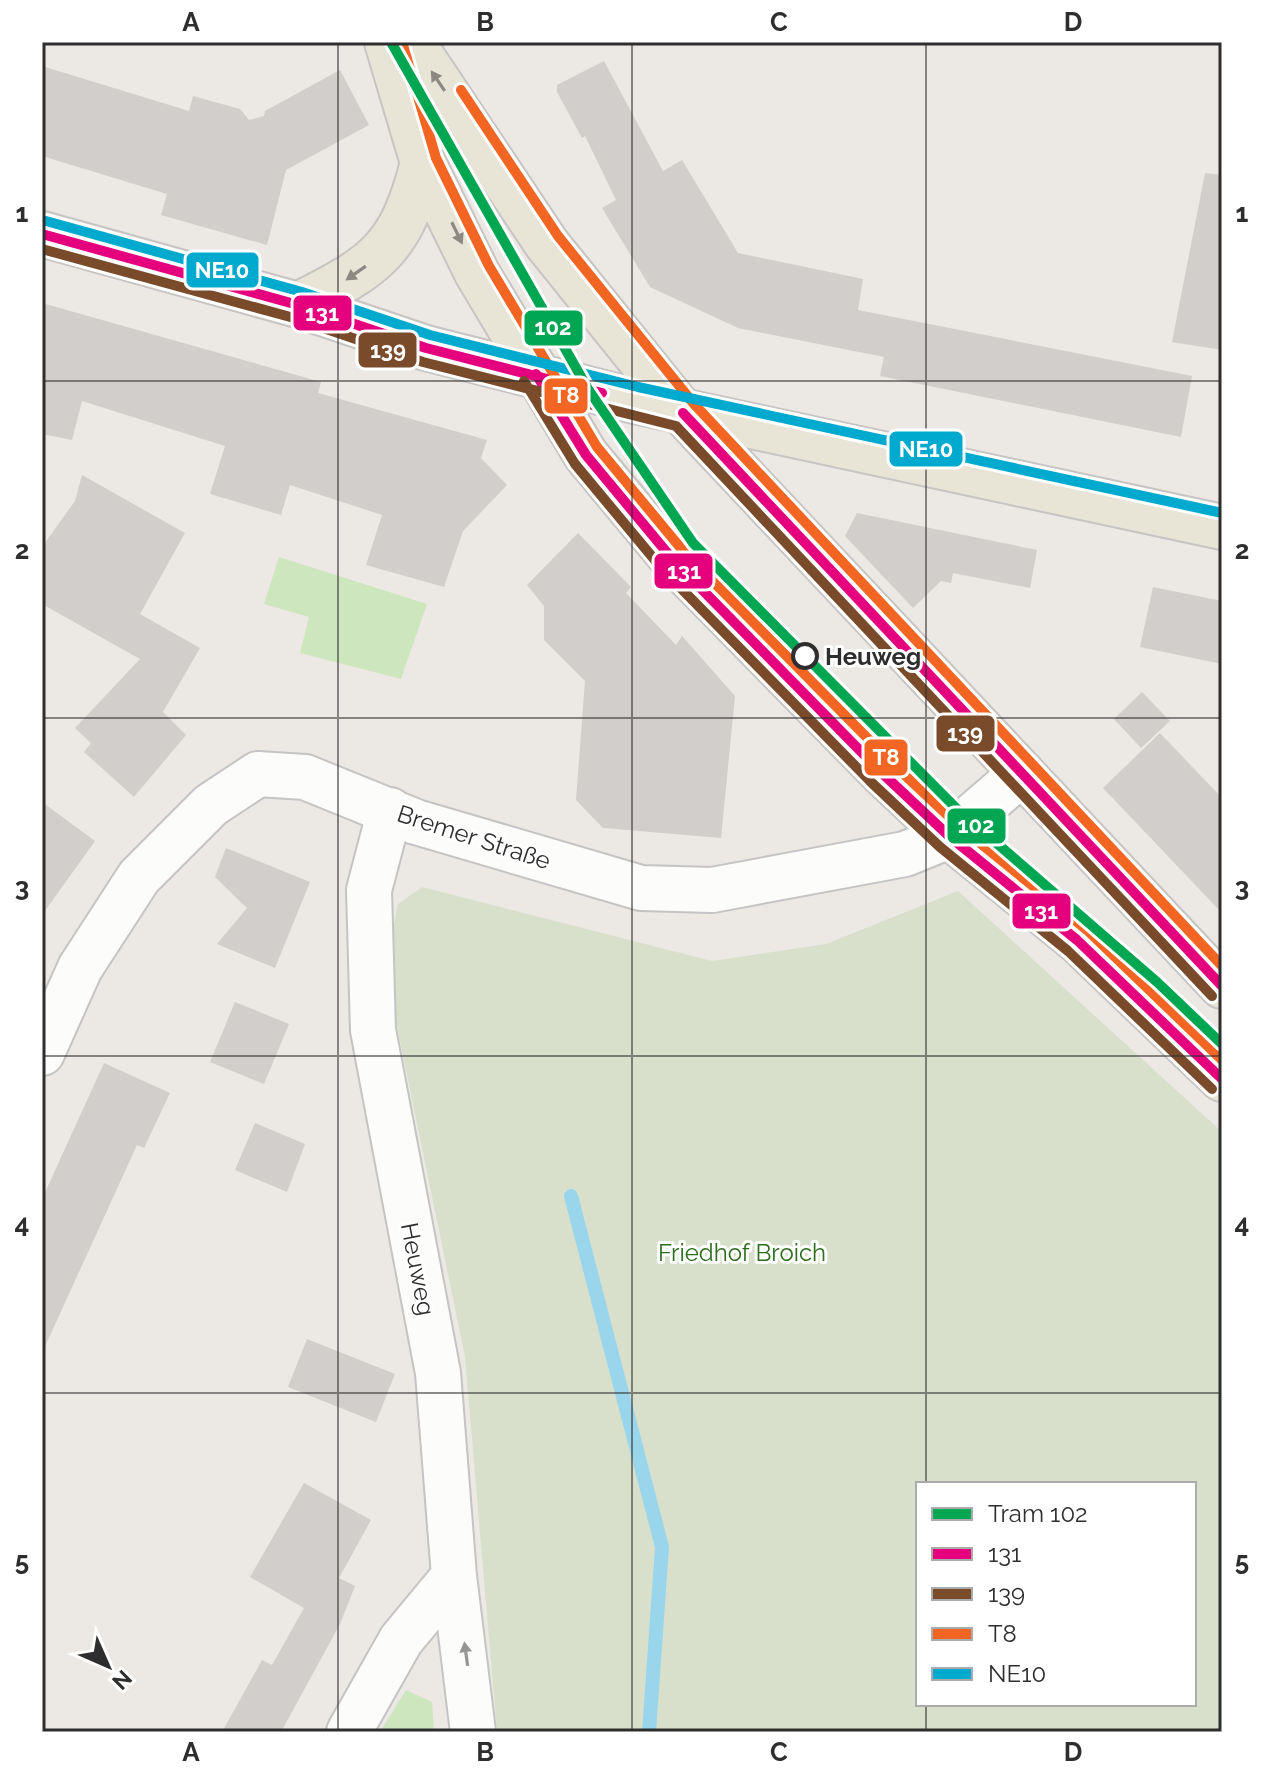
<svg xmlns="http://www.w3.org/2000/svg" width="1264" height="1774" viewBox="0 0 1264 1774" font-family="Raleway,sans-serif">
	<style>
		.green { fill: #cee6be }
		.cemetery { fill: #d8e0cc; fill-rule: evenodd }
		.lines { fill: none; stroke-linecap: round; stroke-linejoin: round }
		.stream { stroke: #99d6ec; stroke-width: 14 }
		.building { fill: #d1cecb }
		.minor-casing { stroke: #c5c4c5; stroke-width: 48 }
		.major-casing { stroke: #c6c5c4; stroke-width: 48 }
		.minor { stroke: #fcfcfb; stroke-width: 44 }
		.major { stroke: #e8e4d6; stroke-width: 44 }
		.bus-1-casing { stroke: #fff; stroke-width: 16 }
		.bus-2-casing { stroke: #fff; stroke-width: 16 }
		.bus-3-casing { stroke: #fff; stroke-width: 16 }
		.bus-4-casing { stroke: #fff; stroke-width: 16 }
		.bus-1 { stroke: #e5007d; stroke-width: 10 }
		.bus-2 { stroke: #7a4b2a; stroke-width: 10 }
		.bus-3 { stroke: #f26522; stroke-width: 10 }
		.bus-4 { stroke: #00a9ce; stroke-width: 10 }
		.tram-1-casing { stroke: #fff; stroke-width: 16 }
		.tram-1 { stroke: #00a651; stroke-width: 10 }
		.oneway { fill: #8b8982 }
		.oneway2 { fill: #959594 }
		.grid { fill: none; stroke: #2e2e2e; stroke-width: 2; stroke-opacity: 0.55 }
		.stop-dot { fill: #fff; stroke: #2e2e2e; stroke-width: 4 }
		.labels { text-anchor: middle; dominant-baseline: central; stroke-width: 6; stroke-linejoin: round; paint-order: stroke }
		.stop-label { font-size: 24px; font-weight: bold; fill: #2e2e2e; stroke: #fff; text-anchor: start }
		.street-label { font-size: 24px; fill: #2e2e2e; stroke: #fff }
		.park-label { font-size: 24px; fill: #2c6e1b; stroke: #fff }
		.line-badge { stroke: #fff; stroke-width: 3 }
		.badge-label { font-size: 22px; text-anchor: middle; font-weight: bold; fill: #fff }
		.neatline { fill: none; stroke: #2e2e2e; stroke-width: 3 }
		.grid-label { font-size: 26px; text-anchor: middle; font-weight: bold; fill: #2e2e2e }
	</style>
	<rect width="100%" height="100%" fill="#ece8e4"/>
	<path class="green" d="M 279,557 L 427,604 L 401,679 L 300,653 L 309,617 L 264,604 Z
		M 406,1690 L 432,1702 L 434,1732 L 380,1732 Z"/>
	<path class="cemetery" d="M 422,887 L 712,961 L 826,944 L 958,891 L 1222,1132 L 1222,1732 L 497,1732 L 465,1357 L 385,968 L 398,904 ZM 918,1484 L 1194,1484 L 1194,1704 L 918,1704 Z"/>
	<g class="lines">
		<path class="stream" d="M 571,1196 L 662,1547 L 649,1732"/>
	</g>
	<path class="building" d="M 604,61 L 663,171 L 682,160 L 738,253 L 863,279 L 858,310 L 1192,376 L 1181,437 L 880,376 L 884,357 L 738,328 L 650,287 L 602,208 L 616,200 L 585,136 L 582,138 L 557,92 L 557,85 Z
		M 42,66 L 189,111 L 193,96 L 240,109 L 249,120 L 264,116 L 265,111 L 340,70 L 369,125 L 286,170 L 267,245 L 161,215 L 167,194 L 42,156 Z
		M 1205,173 L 1222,175 L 1222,350 L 1172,342 Z
		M 42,303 L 321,382 L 318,393 L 487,440 L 481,458 L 507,485 L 463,531 L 444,587 L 366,565 L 382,515 L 290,485 L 281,515 L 210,494 L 225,446 L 82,401 L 72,440 L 42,434 Z
		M 82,475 L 185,533 L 140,614 L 200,648 L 163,712 L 186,735 L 134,797 L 84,752 L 91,743 L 75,728 L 140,659 L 42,604 L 42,547 L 75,501 Z
		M 857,513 L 1037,550 L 1030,588 L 953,573 L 951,583 L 941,581 L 913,608 L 845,536 Z
		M 578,533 L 631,587 L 626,593 L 676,645 L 682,636 L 735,696 L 721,838 L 603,828 L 576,800 L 585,681 L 544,640 L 544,606 L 527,585 Z
		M 1153,587 L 1222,601 L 1222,664 L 1140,647 Z
		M 1142,692 L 1170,721 L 1141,748 L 1114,719 Z
		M 1160,733 L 1222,798 L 1222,913 L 1103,788 Z
		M 42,802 L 95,841 L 42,915 Z
		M 226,848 L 310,882 L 275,968 L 217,944 L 247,908 L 215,877 Z
		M 235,1002 L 289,1024 L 264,1084 L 210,1062 Z
		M 104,1063 L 170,1093 L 144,1148 L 137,1145 L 42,1353 L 42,1199 Z
		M 255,1123 L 305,1144 L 287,1192 L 235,1170 Z
		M 307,1339 L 395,1374 L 376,1422 L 288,1387 Z
		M 304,1483 L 371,1520 L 339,1578 L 355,1586 L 340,1624 L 281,1732 L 222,1732 L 262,1660 L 272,1665 L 304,1608 L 250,1577 Z"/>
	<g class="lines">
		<defs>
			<path id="minor" d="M 390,810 L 369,890 L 373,1030 L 438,1373 L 454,1576 L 473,1732
				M 42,1053 L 80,968 L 139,877 L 211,805 L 258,774 L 305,777 L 416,822 L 641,888 L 712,890 L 905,854 L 949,836 L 1022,773
				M 349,1732 L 401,1640 L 454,1576"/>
			<path id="major" d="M 387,42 L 423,163 L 477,273 L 586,455 L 674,561 L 882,773 L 949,836 L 1077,940 L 1222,1079
				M 412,42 L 547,244 L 683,413 L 1222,986
				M 42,234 L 298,305 L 426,348 L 635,401 L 1222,527
				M 298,305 C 376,266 401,250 423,163"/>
		</defs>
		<use href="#minor" class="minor-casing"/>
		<use href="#major" class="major-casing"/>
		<use href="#minor" class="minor"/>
		<use href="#major" class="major"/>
		<defs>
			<path id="bus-1" d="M 42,234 L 298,305 L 426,348 L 602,393
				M 536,374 L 586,455 L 674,561 L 882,773 L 949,836 L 1077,940 L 1222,1079
				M 683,413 L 1222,986"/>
			<path id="bus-2" d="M 42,249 L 294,318 L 423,362 L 676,426 L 1212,996
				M 524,381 L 575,464 L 664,571 L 872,783 L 940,847 L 1068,951 L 1212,1089"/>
			<path id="bus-3" d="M 402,42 L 436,158 L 489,266 L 597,447 L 684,552 L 892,763 L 958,825 L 1087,930 L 1222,1060
				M 461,90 L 558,236 L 694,404 L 1222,966"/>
			<path id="bus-4" d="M 46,221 L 302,292 L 430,335 L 638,387 L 1222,513"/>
		</defs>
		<use href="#bus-1" class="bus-1-casing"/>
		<use href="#bus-2" class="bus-2-casing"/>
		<use href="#bus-3" class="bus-3-casing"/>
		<use href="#bus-4" class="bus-4-casing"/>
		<use href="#bus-1" class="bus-1"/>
		<use href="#bus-2" class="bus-2"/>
		<use href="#bus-3" class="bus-3"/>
		<use href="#bus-4" class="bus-4"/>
		<defs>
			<path id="tram-1" d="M 391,42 L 588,389 L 693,543 L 956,808 L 1157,982 L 1222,1044"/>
		</defs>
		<use href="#tram-1" class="tram-1-casing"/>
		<use href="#tram-1" class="tram-1"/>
	</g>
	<defs><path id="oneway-solid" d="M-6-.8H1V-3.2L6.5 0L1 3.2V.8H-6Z" transform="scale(2)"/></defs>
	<g class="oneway">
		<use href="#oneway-solid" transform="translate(438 81) rotate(-124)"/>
		<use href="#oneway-solid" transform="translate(457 233) rotate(64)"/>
		<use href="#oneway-solid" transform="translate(356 273) rotate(145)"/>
	</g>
	<use class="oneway2" href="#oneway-solid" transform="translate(466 1654) rotate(-98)"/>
	<path class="grid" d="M 338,42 L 338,1732M 632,42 L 632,1732M 926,42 L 926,1484M 42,381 L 1222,381M 42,718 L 1222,718M 42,1056 L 1222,1056M 42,1393 L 1222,1393M 926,1704 L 926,1732"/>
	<circle class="stop-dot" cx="805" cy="656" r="12"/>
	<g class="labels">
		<g class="stop-label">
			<text x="825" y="656">Heuweg</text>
		</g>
		<g class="street-label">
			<text transform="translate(474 837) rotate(18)">Bremer Straße</text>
			<text transform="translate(418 1269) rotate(79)">Heuweg</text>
		</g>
		<g class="park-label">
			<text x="742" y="1252">Friedhof Broich</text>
		</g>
	</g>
	<g class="line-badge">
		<rect x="185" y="251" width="75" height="38" rx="8" fill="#00a9ce"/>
		<rect x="292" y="294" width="61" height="38" rx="8" fill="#e5007d"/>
		<rect x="523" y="309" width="61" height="38" rx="8" fill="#00a651"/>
		<rect x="357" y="331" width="61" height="38" rx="8" fill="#7a4b2a"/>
		<rect x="543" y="377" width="46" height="38" rx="8" fill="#f26522"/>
		<rect x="888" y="430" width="76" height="38" rx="8" fill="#00a9ce"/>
		<rect x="653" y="552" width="61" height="38" rx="8" fill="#e5007d"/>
		<rect x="935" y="714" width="61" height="39" rx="8" fill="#7a4b2a"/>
		<rect x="863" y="738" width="46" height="39" rx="8" fill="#f26522"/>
		<rect x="946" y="807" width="61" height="38" rx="8" fill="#00a651"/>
		<rect x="1011" y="892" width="61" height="38" rx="8" fill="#e5007d"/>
	</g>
	<g class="badge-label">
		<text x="222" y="278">NE10</text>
		<text x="322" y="321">131</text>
		<text x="553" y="335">102</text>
		<text x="388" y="358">139</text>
		<text x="566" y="403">T8</text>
		<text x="926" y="457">NE10</text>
		<text x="684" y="579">131</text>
		<text x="965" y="741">139</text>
		<text x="886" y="765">T8</text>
		<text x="976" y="833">102</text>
		<text x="1041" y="919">131</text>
	</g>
	<rect width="1264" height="1774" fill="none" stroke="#ffffff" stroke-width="88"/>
	<rect x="916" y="1482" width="280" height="224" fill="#ffffff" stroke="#ababab" stroke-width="2"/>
	<rect x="932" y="1508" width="40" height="12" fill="#00a651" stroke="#ababab" stroke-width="2"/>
	<text x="988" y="1522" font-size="24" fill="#2e2e2e">Tram 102</text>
	<rect x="932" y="1548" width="40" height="12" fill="#e5007d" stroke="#ababab" stroke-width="2"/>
	<text x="988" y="1562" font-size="24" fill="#2e2e2e">131</text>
	<rect x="932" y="1588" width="40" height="12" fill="#7a4b2a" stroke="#ababab" stroke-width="2"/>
	<text x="988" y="1602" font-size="24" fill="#2e2e2e">139</text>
	<rect x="932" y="1628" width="40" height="12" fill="#f26522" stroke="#ababab" stroke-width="2"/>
	<text x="988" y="1642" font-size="24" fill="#2e2e2e">T8</text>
	<rect x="932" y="1668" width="40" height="12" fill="#00a9ce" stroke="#ababab" stroke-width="2"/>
	<text x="988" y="1682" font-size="24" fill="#2e2e2e">NE10</text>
	<g transform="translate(108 1666) rotate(135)" stroke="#ffffff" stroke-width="6" paint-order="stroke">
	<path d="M0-6L14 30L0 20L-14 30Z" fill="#2e2e2e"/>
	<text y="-12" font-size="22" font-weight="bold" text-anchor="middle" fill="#2e2e2e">N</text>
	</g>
	<rect x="44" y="44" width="1176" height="1686" class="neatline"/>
	<g class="grid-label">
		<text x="191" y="31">A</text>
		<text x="485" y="31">B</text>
		<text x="779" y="31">C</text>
		<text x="1073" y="31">D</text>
		<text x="22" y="222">1</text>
		<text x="1242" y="222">1</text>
		<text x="22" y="559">2</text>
		<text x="1242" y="559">2</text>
		<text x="22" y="896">3</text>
		<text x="1242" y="896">3</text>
		<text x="22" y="1233">4</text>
		<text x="1242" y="1233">4</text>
		<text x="22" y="1570">5</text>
		<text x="1242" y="1570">5</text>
		<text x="191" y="1761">A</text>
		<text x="485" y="1761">B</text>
		<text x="779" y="1761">C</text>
		<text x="1073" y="1761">D</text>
	</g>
</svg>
